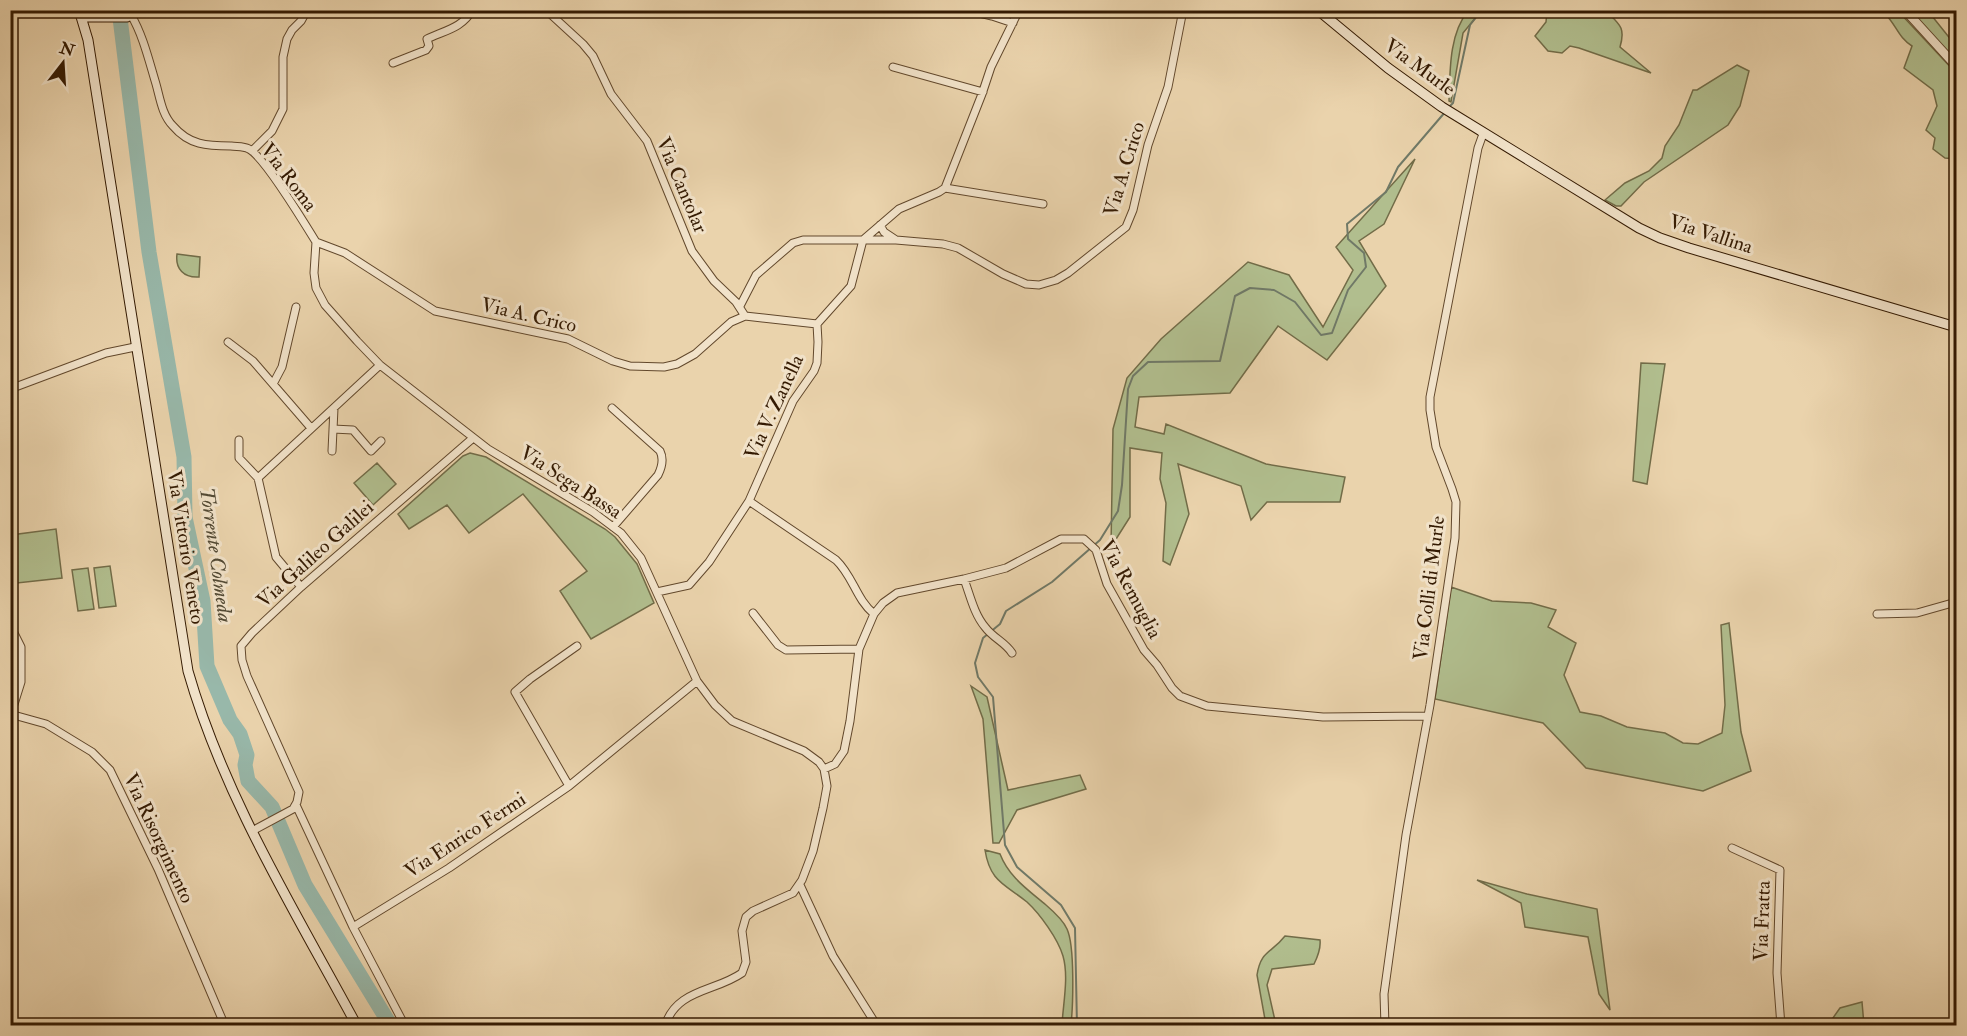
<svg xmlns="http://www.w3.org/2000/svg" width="1967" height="1036" viewBox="0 0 1967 1036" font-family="'IM FELL Double Pica',serif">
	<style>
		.green { fill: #b1be8e; stroke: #726c48; stroke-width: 1.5 }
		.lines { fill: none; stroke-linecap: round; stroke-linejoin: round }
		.stream { stroke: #707967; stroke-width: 2 }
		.river { stroke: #98b8aa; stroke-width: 15 }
		.minor-casing { stroke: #62482c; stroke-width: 9 }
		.tertiary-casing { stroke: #62482c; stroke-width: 10 }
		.secondary-casing { stroke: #341a02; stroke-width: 11 }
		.minor { stroke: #f1e2c9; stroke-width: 7 }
		.tertiary { stroke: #f1e2c9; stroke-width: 8 }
		.secondary { stroke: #f1e2c9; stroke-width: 9 }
		.labels { text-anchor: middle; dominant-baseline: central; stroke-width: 6; stroke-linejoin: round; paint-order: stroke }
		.street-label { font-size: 20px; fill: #341a02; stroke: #f1e2c9 }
		.water-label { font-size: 21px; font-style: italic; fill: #524934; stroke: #f1e2c9 }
	</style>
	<rect width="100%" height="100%" fill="#ead3ac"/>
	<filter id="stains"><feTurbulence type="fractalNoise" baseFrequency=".00333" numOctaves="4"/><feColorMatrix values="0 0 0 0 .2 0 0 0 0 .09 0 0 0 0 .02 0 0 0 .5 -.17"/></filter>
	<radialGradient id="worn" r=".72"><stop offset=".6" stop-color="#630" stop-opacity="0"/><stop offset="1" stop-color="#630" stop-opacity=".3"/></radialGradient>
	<path class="green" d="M 1889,10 L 1898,11 L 1956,73 L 1956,159 L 1945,158 L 1933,149 L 1935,138 L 1926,130 L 1937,106 L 1933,90 L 1904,68 L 1912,46 C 1899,38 1897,27 1887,16 Z
		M 1468,11 L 1481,11 L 1463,33 L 1451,102 L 1449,101 C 1450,71 1449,34 1468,11 Z
		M 1547,11 L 1606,11 C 1619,24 1626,27 1620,47 L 1651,73 L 1579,48 L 1570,46 L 1562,53 L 1548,51 L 1535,36 L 1546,22 Z
		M 1905,11 L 1928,11 L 1956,46 L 1956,64 Z
		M 1737,65 L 1749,71 L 1740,106 L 1728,125 L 1644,182 L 1621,206 L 1616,206 L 1605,200 L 1625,183 L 1649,171 L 1662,158 L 1665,146 L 1679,125 L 1693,90 L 1697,90 Z
		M 1415,159 L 1384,224 L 1359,241 L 1386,286 L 1327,360 L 1278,326 L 1230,393 L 1139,397 L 1135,427 L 1164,434 L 1166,424 L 1266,464 L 1345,477 L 1340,502 L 1267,502 L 1251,520 L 1241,486 L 1178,464 L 1189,514 L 1170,565 L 1163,561 L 1166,503 L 1160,479 L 1162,453 L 1130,448 L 1130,517 L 1111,547 L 1113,429 L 1127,378 L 1161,339 L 1248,262 L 1289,275 L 1323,327 L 1353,270 L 1336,247 Z
		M 177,254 L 200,257 L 199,277 C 184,278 175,269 177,254 Z
		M 1641,363 L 1665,364 L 1647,484 L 1633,481 Z
		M 470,453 L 486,457 L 605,529 L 615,537 L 637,564 L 654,603 L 591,639 L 560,591 L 587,571 L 523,494 L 469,533 L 447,505 L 409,529 L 398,514 L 463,456 Z
		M 377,463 L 396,484 L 373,505 L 354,483 Z
		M 56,529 L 62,578 L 17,583 L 11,535 Z
		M 110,566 L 116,606 L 99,608 L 94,568 Z
		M 88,568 L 94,609 L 78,611 L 72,570 Z
		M 1451,587 L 1492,601 L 1531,603 L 1556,610 L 1548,627 L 1576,643 L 1564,675 L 1580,712 L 1601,716 L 1627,727 L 1665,733 L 1683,743 L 1698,744 L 1722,733 L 1725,705 L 1721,625 L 1729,623 L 1741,732 L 1751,771 L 1703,791 L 1586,768 L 1543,723 L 1435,699 Z
		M 971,686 L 987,697 L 1008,790 L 1080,775 L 1086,789 L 1017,810 L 999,843 L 993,843 L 983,719 Z
		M 985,850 L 1000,854 C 1009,877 1027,889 1046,905 C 1053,911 1063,920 1067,929 C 1075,946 1073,1005 1071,1025 L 1062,1025 C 1063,1004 1069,977 1063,956 C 1058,939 1040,914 1027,902 C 1005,884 990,882 985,850 Z
		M 1477,880 L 1527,894 L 1597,909 L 1610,1010 L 1599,994 L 1588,937 L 1525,927 L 1521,903 Z
		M 1285,936 L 1320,940 C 1321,949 1318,956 1314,964 L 1272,969 L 1267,985 L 1276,1025 L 1266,1025 L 1257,975 C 1261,950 1271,954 1285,936 Z
		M 1862,1002 L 1864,1025 L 1828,1025 L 1840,1008 Z"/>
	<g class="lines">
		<path class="stream" d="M 1449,107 L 1453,103 L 1470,25 L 1482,10
			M 1077,1026 L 1075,928 L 1061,905 L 1017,867 L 1005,845 L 993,697 L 978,677 L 975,663 L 983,638 L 1000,624 L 1006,611 L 1052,582 L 1100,540 L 1118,511 L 1122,485 L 1128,389 L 1133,376 L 1148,362 L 1220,361 L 1235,296 L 1250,288 L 1274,290 L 1295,302 L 1321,335 L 1332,333 L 1348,290 L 1366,267 L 1364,253 L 1348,239 L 1347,224 L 1386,192 L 1398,167 L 1446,111"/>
		<path class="river" d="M 119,10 L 149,252 L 184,457 L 185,517 L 203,601 L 207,666 L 230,720 L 240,734 L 247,755 L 245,765 L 248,781 L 272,807 L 305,885 L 391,1026"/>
		<defs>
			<path id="minor" d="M 546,10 L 583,44 L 593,56 L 611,94 L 647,141 L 692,251 L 714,281 L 736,302 L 745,316
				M 967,10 L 992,16 L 1013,23
				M 131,15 C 143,35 149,61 156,84 C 160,98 162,115 173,126 C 189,145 207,146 231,146 C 237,147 243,146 249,149 C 264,157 305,224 316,242
				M 393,63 L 426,50 L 429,46 L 427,39 C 443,31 463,28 472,10
				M 893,67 L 983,92
				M 252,151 L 272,131 L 283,109 L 283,57 L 287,39 L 292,30 L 301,21 L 307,10
				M 945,188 L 1043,204
				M 863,240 L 899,209 L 939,192 L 945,188 L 982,94 L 991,67 L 1019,10
				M 896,240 L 943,244 L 958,248 L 1003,274 L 1026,284 L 1039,285 L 1056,280 L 1068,273 L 1126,227 L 1133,210 L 1148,145 L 1168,87 L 1183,10
				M 316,242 L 314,273 L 316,288 L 325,305 L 357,341 L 380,365 L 488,449 L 593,512 L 621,533 L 641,558 L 697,681 L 715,705 L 732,721 L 804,751 L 819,762 L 824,769 L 827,786 L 823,808 L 813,851 L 802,880 L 793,893 L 753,911 L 746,917 L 742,931 L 746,962 L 742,973 C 715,992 676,989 665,1026
				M 316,242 L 345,253 L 435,311 L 568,339 L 613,361 L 630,366 L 664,367 L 677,364 L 695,354 L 731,322 L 745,316 L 817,324
				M 740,306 L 756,275 L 793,243 L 803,240 L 896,240 L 884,232 L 880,225
				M 817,324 L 851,286 L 863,240
				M 228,342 L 253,361 L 311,428
				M 273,384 L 282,367 L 296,307
				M 10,389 L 106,353 L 135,347
				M 612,408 L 660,451 C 664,459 662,467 658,475 L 613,527
				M 333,429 L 353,430 L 371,451 L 381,441
				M 239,440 L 239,458 L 258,478
				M 332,451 L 334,408
				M 749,501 L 836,560 C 853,576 856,599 874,614
				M 964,579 C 970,595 974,614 985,627 C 993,638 1005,642 1012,653
				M 301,587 L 276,557 L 258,478 L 380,365
				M 657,592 L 689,585 L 709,562 L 749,501 L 793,401 L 814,371 L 817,363 L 818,342 L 817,324
				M 753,613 L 778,645 L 786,650 L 859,649
				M 1877,614 L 1917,613 L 1956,602
				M 10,625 L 21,647 L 21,682 L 11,714
				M 10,714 L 46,724 L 92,752 L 110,770 L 158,869 L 225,1026
				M 824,769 L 835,764 L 844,751 L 850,721 L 859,649 L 874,614 L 883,603 L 897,593 L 964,579 L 1006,568 L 1061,539 L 1084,539 L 1096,550 L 1107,584 L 1144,650 L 1157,665 L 1172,688 L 1180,696 L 1207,706 L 1323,717 L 1428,716
				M 569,786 L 515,692 L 530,679 L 577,646
				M 296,805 L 353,927 L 405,1026
				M 252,831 L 293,809 L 297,802 L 299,792 L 247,676 L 242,660 L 241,646 L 252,633 L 301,587 L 473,438
				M 1732,848 L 1780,870 L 1777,973 L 1781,1026
				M 800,885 L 833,956 L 877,1026
				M 353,927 L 449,868 L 569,786 L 697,681
				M 1385,1026 L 1384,994 L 1406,835 L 1430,705 L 1455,538 L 1456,502 L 1452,489 L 1436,447 L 1430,410 L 1430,397 L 1478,148 L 1483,134 L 1480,131"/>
			<path id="tertiary" d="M 1905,10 L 1956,66
				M 1956,214 L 1956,216"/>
			<path id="secondary" d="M 79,10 L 88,40 L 188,671 C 224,797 295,911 357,1026
				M 1318,10 L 1388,68 L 1442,107 L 1639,228 L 1660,238 L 1689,248 L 1956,327
				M 81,17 L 127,17 L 135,10"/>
		</defs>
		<use href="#minor" class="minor-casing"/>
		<use href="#tertiary" class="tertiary-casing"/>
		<use href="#secondary" class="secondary-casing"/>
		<use href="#minor" class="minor"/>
		<use href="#tertiary" class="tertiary"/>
		<use href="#secondary" class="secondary"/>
	</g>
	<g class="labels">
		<g class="street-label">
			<text transform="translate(1420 67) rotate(36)">Via Murle</text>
			<text transform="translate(1124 169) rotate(-73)">Via A. Crico</text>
			<text transform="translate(289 177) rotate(53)">Via Roma</text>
			<text transform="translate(682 185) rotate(67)">Via Cantolar</text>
			<text transform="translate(1711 234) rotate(18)">Via Vallina</text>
			<text transform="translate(529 315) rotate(13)">Via A. Crico</text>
			<text transform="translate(774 407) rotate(-65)">Via V. Zanella</text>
			<text transform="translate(571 482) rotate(33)">Via Sega Bassa</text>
			<text transform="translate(186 547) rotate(81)">Via Vittorio Veneto</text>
			<text transform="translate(315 554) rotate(-42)">Via Galileo Galilei</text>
			<text transform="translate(1429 588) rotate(-83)">Via Colli di Murle</text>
			<text transform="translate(1131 589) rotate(62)">Via Remuglia</text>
			<text transform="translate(465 835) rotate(-33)">Via Enrico Fermi</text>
			<text transform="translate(159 838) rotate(65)">Via Risorgimento</text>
			<text transform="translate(1762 921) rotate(-88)">Via Fratta</text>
		</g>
		<g class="water-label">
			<text transform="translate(216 555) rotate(82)">Torrente Colmeda</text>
		</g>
	</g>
	<rect width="1967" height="1036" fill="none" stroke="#ead3ac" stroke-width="36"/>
	<rect x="12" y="12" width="1943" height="1012" fill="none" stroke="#341a02" stroke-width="3"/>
	<rect x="18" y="18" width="1931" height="1000" fill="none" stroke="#341a02" stroke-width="1.5"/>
	<g transform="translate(63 63) rotate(17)" stroke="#f1e2c9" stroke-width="4.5" paint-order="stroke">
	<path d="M0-4.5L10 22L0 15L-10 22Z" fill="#341a02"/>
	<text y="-9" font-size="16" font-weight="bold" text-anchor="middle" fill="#341a02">N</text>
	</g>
	<rect width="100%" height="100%" filter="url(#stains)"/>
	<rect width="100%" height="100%" fill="url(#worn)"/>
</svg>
